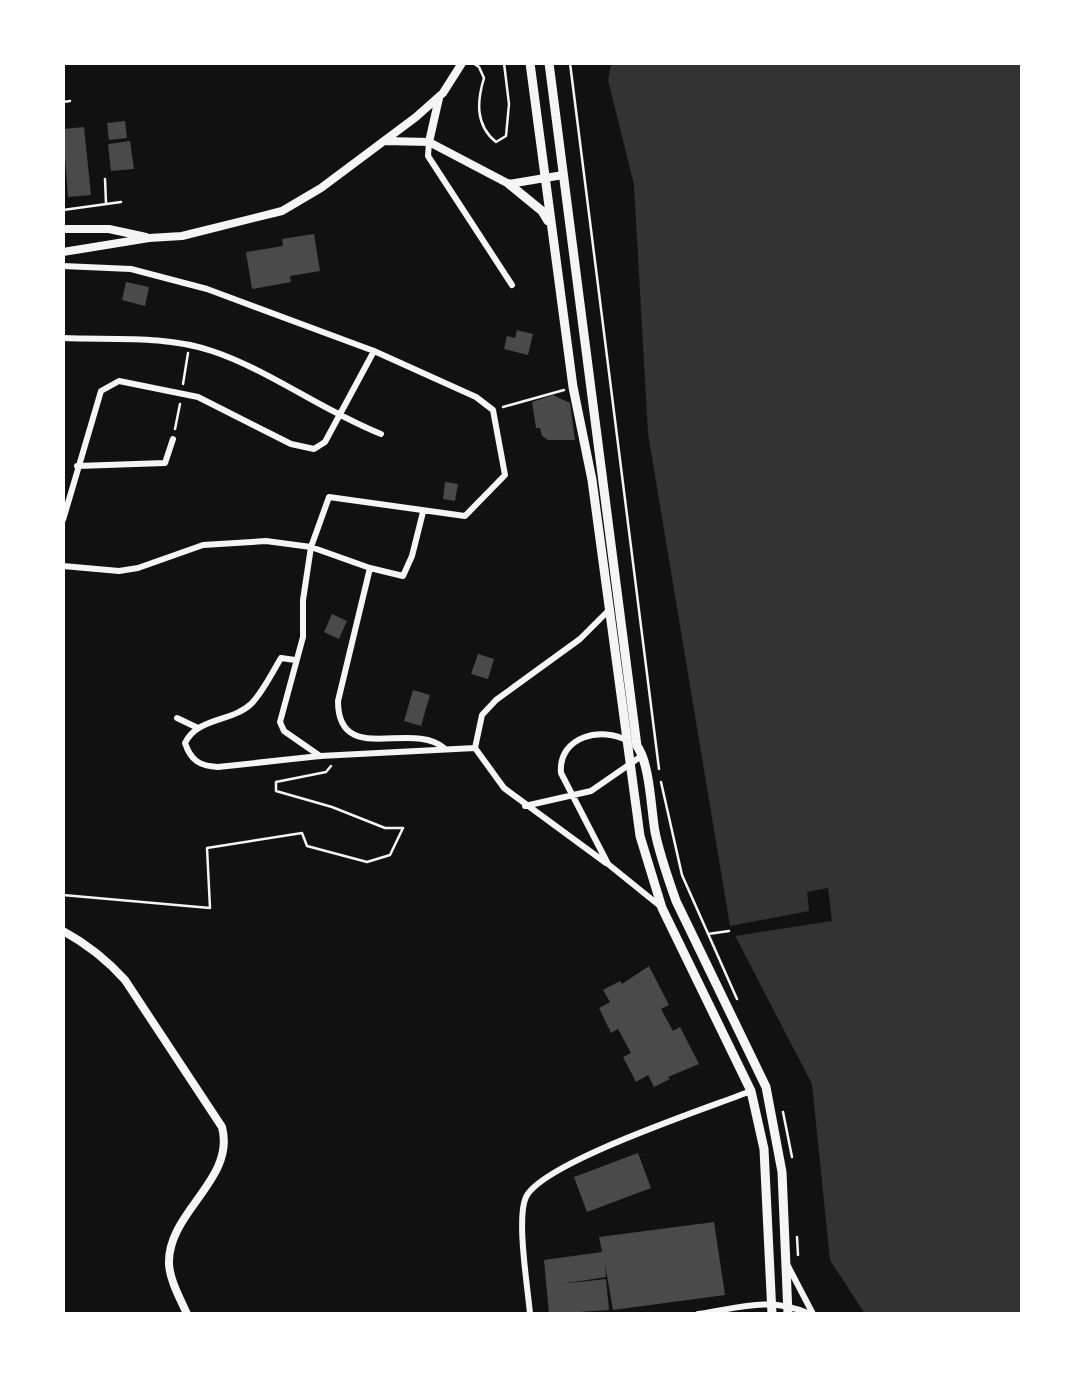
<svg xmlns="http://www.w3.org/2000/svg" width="1085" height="1377" viewBox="0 0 1085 1377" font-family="Inter,sans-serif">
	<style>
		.water { fill: #333 }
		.pier { fill: #111 }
		.building { fill: #4a4a4a }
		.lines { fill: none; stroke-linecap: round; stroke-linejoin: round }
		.path { stroke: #f5f5f5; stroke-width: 2.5 }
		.service { stroke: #f5f5f5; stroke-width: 2.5 }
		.minor { stroke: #f5f5f5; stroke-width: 6 }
		.tertiary { stroke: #f5f5f5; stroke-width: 8 }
		.secondary { stroke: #f5f5f5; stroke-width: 9 }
	</style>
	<rect width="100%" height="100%" fill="#111"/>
	<path class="water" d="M 611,63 L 1022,63 L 1022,1314 L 865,1314 L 830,1260 L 812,1084 L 730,926 L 648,433 L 634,185 L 608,80 Z"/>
	<path class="pier" d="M 828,888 L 832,921 L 735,936 L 730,926 L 809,911 L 807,892 Z"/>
	<path class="building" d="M 125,121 L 127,138 L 109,140 L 107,123 Z
		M 84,127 L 91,195 L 68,197 L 63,129 Z
		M 130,141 L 134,169 L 111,171 L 108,144 Z
		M 314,234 L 320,271 L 290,276 L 291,282 L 252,289 L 246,252 L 283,246 L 282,239 Z
		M 126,282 L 149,287 L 145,306 L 122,300 Z
		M 517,330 L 533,334 L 528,355 L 504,349 L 507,336 L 515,338 Z
		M 553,395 L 570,403 L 575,440 L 548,440 L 542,436 L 540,428 L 536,428 L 532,402 Z
		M 445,482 L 458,484 L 455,501 L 443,499 Z
		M 332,614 L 347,621 L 339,639 L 324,632 Z
		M 478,654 L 494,659 L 488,679 L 471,674 Z
		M 413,690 L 430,695 L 421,726 L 404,721 Z
		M 649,966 L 669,1005 L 661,1009 L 673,1031 L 680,1027 L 699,1064 L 668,1077 L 670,1079 L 654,1087 L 648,1075 L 636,1082 L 623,1057 L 631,1053 L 618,1029 L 611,1033 L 599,1008 L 610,1002 L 603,990 L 620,981 L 622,984 Z
		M 638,1153 L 651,1188 L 587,1212 L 574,1177 Z
		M 714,1222 L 725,1295 L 613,1310 L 605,1264 L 606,1277 L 561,1284 L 606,1279 L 609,1310 L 549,1314 L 544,1260 L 602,1252 L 599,1237 Z"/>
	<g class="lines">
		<path class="path" d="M 570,63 L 659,769
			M 183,384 L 188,353
			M 503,407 L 564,390
			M 175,429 L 180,404
			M 661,782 L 682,875 L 737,999
			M 63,898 L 63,895 L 210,908 L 207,848 L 302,833 L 307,846 L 367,862 L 390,855 L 403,828 L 385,828 L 332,807 L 276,791 L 276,782 L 326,772 L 331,766
			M 708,934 L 729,931
			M 783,1112 L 792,1157
			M 797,1237 L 798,1255"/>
		<path class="service" d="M 473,63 L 479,67 L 484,78 C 477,101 475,125 496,142 L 506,136 L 509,104 L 504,63
			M 63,102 L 70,101
			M 105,179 L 106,203
			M 63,210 L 121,202"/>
		<path class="minor" d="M 429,142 L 428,156 L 512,285
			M 63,266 L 131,269 L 207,289 L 374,351 L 476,397 L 493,410 L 505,475 L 465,516 L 329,497 L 311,547 L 303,600 L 303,637 L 280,722 L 284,731 L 320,756
			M 63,338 C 111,340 167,335 212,351 C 269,370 323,411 381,434
			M 77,466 L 165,463 L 173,439
			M 63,520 L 101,391 L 119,381 L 198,397 L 291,444 L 314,449 L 325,442 L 374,351
			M 63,566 L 119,571 L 138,568 L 203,545 L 266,541 L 311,547 L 370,568 L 403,576 L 412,556 L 423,512
			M 370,568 L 338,701 C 338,767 412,720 444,748
			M 295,660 L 281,658 C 272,673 263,692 251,704 C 232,722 198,717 185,743 C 191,761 200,766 218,767 L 320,756 L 475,748
			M 177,718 L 198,728
			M 628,741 C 602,726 558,736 561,773 L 608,864 L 660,906
			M 475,748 L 482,715 L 496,700 L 580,639 L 609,610
			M 475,748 L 504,788 L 606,863
			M 525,806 L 591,791 L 643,755
			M 788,1266 L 813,1314
			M 530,1314 C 528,1289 516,1218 526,1197 C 543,1162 708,1108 751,1091
			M 698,1314 C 740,1308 770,1296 810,1314"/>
		<path class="tertiary" d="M 385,141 L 429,142 L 509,184 L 563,175
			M 429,142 L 439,98
			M 63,229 L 109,229 L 146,237
			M 63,252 L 149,238 L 182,236 L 282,211 L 321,188 L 416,117 L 443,93 L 462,63
			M 63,931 C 87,944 107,960 125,980 L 222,1127 C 236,1180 167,1212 169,1264 C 170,1281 180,1298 187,1314"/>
		<path class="secondary" d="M 530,63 L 573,387 L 592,480 L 640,836 L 662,908 L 751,1091 L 764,1149 L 772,1314
			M 549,63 L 637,746 C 650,764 651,809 655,832 C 660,856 668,878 676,901 L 766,1087 L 782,1172 L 788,1314
			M 509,184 L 542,211 L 548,221"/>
	</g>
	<rect width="1085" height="1377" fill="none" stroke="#ffffff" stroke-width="130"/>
</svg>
